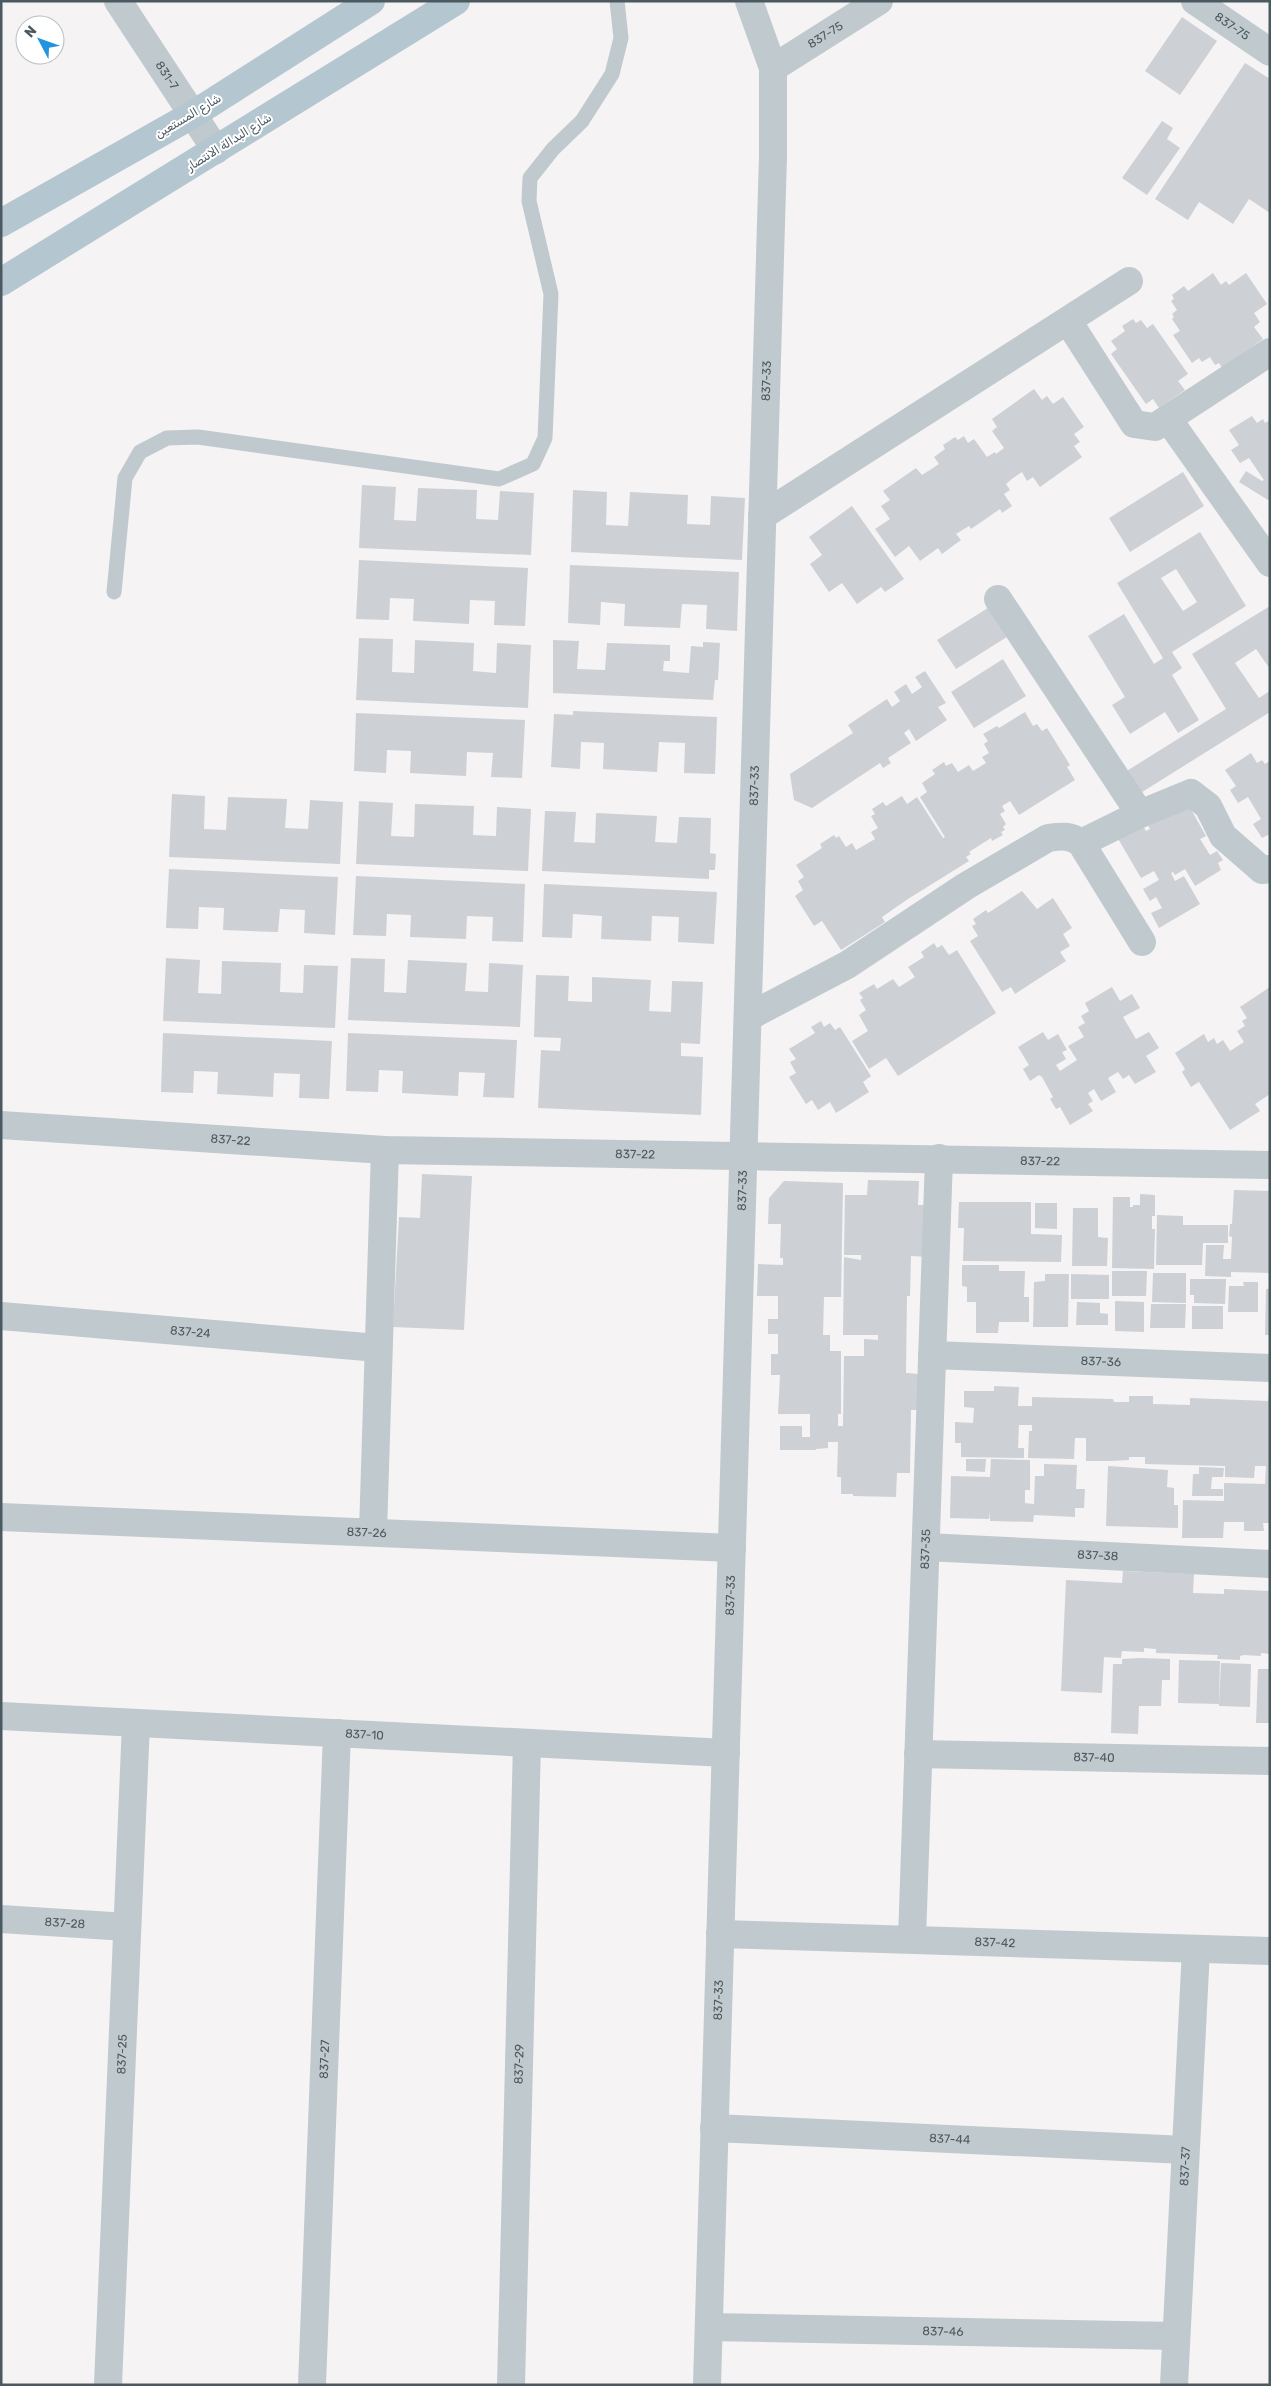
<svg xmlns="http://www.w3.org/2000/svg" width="1271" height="2386" viewBox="0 0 1271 2386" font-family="Rubik,'Noto Sans Arabic',sans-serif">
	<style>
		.building { fill: #cdd1d5; fill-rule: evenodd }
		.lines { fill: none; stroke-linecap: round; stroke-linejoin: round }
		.lane { stroke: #bfc9ce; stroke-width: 15 }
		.street { stroke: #bfc9ce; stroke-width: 28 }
		.primary { stroke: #b4c6d0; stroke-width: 28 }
		.labels { text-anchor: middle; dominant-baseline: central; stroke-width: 4; stroke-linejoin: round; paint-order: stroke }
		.street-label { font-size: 12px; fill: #4b5960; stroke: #fff }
	</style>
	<rect width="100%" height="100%" fill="#f5f3f3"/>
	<path class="building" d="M 1182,17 L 1217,41 L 1180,95 L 1145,71 Z
		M 1245,63 L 1270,79 L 1270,213 L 1249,199 L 1233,224 L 1199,202 L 1188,220 L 1155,199 Z
		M 1162,121 L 1173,128 L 1167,139 L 1180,148 L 1147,195 L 1122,178 Z
		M 1213,273 L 1221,285 L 1226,281 L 1229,285 L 1246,273 L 1267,304 L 1254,313 L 1260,322 L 1254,327 L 1263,339 L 1233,361 L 1224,371 L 1219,363 L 1215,365 L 1210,357 L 1202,362 L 1199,358 L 1192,363 L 1173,335 L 1180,331 L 1172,319 L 1174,317 L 1172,314 L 1177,310 L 1171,301 L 1174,299 L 1172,295 L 1184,286 L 1188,291 Z
		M 1133,319 L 1136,323 L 1141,320 L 1147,328 L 1153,324 L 1188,374 L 1178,381 L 1185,390 L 1159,408 L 1153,399 L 1146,404 L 1111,354 L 1117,349 L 1111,341 L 1125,331 L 1122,326 Z
		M 1034,389 L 1042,400 L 1047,396 L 1053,404 L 1063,397 L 1084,427 L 1074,434 L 1080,442 L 1074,446 L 1082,457 L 1040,487 L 1033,477 L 1027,481 L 1022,472 L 1013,478 L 1006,484 L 1010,490 L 1004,494 L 1012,506 L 1002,513 L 1000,509 L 971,529 L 969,526 L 956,534 L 961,540 L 942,554 L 938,548 L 920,561 L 909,546 L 895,557 L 875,529 L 890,519 L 881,506 L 890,500 L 883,491 L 916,468 L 922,475 L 939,464 L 934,457 L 945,449 L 943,445 L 955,437 L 958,440 L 964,436 L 968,443 L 974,439 L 987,457 L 995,452 L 996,454 L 1004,448 L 992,431 L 997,427 L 992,419 Z
		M 1252,416 L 1257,423 L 1263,419 L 1265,423 L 1270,420 L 1270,497 L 1268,500 L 1239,482 L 1246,471 L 1262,481 L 1264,480 L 1249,458 L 1240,463 L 1231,450 L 1239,445 L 1229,430 Z
		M 1183,472 L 1204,506 L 1130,552 L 1109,518 Z
		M 362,485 L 396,487 L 394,520 L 416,521 L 418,488 L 477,490 L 476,519 L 498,520 L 500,491 L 534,493 L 531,555 L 359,548 Z
		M 573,490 L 607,492 L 606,525 L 628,526 L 630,492 L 688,495 L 687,524 L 710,525 L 711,496 L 745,498 L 742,560 L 571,552 Z
		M 852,506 L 904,579 L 885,592 L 881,587 L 857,604 L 842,583 L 829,592 L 810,564 L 822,555 L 809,537 Z
		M 1200,532 L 1246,606 L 1172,652 L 1182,668 L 1172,675 L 1199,720 L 1178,733 L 1165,712 L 1130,734 L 1112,705 L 1125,697 L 1088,636 L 1124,614 L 1154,664 L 1163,658 L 1117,583 ZM 1176,569 L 1197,602 L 1183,611 L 1161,578 Z
		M 359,560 L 528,568 L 525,626 L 494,625 L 495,601 L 470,600 L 469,624 L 413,621 L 414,599 L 390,598 L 389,620 L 356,619 Z
		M 570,565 L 739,572 L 737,631 L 706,629 L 707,605 L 682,604 L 680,628 L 624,626 L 625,604 L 601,602 L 600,625 L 568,623 Z
		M 991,606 L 1010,635 L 956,669 L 937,640 Z
		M 1270,606 L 1270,669 L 1256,649 L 1235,663 L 1259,698 L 1270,691 L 1270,712 L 1139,794 L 1125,772 L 1226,709 L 1192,654 Z
		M 359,638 L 393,639 L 392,672 L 414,673 L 415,640 L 474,643 L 473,671 L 496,673 L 497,643 L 531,645 L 528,708 L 356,700 Z
		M 553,640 L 579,641 L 577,669 L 605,670 L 607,643 L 670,645 L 670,661 L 664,661 L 663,671 L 689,673 L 691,646 L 703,647 L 703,642 L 720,643 L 718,680 L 715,680 L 713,700 L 553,693 Z
		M 1003,659 L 1026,696 L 974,728 L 951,692 Z
		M 925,671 L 946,703 L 938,707 L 947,720 L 916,741 L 909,729 L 904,733 L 911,743 L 888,758 L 891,763 L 883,768 L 880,763 L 812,808 L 794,800 L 790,774 L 853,733 L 848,725 L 887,699 L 892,707 L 900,701 L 894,692 L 906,684 L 912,694 L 922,687 L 915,677 Z
		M 573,711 L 717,717 L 715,774 L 684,773 L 685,743 L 659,742 L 657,772 L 603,769 L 604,743 L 581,742 L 580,769 L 551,767 L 554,714 L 573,715 Z
		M 1025,712 L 1033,726 L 1037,724 L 1042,731 L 1047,728 L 1070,765 L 1067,767 L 1075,780 L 1019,815 L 1010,801 L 1002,806 L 1005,811 L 1000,814 L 1006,824 L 1003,827 L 1005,830 L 1001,832 L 1003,835 L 992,841 L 991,838 L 969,852 L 971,854 L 966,857 L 969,861 L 908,899 L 882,917 L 885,922 L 841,950 L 822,921 L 814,926 L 795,896 L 803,890 L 798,881 L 804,877 L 796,865 L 822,848 L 820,844 L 834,835 L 836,838 L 839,836 L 846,847 L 852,843 L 856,850 L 875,839 L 871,832 L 878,828 L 871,816 L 875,814 L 872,809 L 883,802 L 886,806 L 902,796 L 907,804 L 917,797 L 943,838 L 945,837 L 920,797 L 927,792 L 922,783 L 935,774 L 932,770 L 944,762 L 946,766 L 952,763 L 958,772 L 969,765 L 973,771 L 986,763 L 982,757 L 989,753 L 984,744 L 988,741 L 983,734 L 997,726 L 999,728 Z
		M 356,713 L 525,720 L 522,778 L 491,777 L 493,753 L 467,752 L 466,776 L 410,773 L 411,751 L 387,750 L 386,773 L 354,771 Z
		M 1251,753 L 1257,763 L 1262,760 L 1265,764 L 1270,761 L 1270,834 L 1262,838 L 1253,824 L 1261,819 L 1248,797 L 1238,803 L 1230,790 L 1236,786 L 1225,770 Z
		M 172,794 L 205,796 L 204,829 L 226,830 L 228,797 L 287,799 L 285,828 L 308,829 L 310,800 L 343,802 L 340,864 L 169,857 Z
		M 359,801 L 393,803 L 391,836 L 414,837 L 415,804 L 474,806 L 473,835 L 496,836 L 497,807 L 531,809 L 528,871 L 356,864 Z
		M 1188,804 L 1206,836 L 1200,839 L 1210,855 L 1217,851 L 1223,860 L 1218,863 L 1221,870 L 1195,886 L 1185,869 L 1175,875 L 1173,872 L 1171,873 L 1175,881 L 1184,876 L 1200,904 L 1159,928 L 1151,913 L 1162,908 L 1156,897 L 1150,901 L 1143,889 L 1159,880 L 1154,871 L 1141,878 L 1110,825 L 1134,811 L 1146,831 L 1150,829 L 1142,815 Z
		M 545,811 L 576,812 L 574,842 L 595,843 L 596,813 L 657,816 L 655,842 L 677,843 L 679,817 L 711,818 L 710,853 L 716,854 L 715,870 L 709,870 L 709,879 L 542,871 Z
		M 169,869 L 338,877 L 335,935 L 304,933 L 305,910 L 280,909 L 278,932 L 223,930 L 224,908 L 199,907 L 198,929 L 166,928 Z
		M 356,876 L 525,884 L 523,942 L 492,941 L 493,917 L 467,916 L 466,939 L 410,937 L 411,915 L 387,914 L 386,936 L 353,935 Z
		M 544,884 L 717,892 L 714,944 L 678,942 L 679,917 L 652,916 L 651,941 L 601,939 L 602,916 L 573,914 L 572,938 L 542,937 Z
		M 1022,891 L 1037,909 L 1053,898 L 1072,928 L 1063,934 L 1070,946 L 1060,952 L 1066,961 L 1015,994 L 1011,987 L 1002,992 L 970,941 L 978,936 L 972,926 L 976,924 L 973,919 L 986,910 L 988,913 Z
		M 934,943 L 937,948 L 942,945 L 949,955 L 957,950 L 996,1013 L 898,1076 L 886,1058 L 869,1069 L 852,1041 L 868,1031 L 859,1015 L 866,1010 L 860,1000 L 863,998 L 859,993 L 874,984 L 877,989 L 893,979 L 899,987 L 915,977 L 908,967 L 924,957 L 921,952 Z
		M 166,958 L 200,960 L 198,993 L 221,994 L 222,961 L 281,963 L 280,992 L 303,993 L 304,965 L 338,966 L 335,1028 L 163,1021 Z
		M 351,958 L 385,959 L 384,992 L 406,993 L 408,960 L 467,963 L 465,991 L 488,992 L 489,963 L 523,965 L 520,1027 L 348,1020 Z
		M 536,975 L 569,976 L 568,1001 L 592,1002 L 592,977 L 651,980 L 649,1011 L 671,1012 L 672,981 L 703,982 L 700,1044 L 681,1043 L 681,1056 L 703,1057 L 701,1115 L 538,1108 L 541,1050 L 560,1051 L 561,1038 L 534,1037 Z
		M 1112,987 L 1120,1001 L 1132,994 L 1140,1008 L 1123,1017 L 1136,1039 L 1149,1032 L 1159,1048 L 1146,1056 L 1156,1072 L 1135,1084 L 1129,1075 L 1123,1079 L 1118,1072 L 1108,1078 L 1116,1092 L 1101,1101 L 1094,1089 L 1088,1093 L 1093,1101 L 1088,1104 L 1093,1111 L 1070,1125 L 1060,1107 L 1056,1109 L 1050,1099 L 1053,1097 L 1042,1077 L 1039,1075 L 1030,1081 L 1023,1069 L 1029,1065 L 1018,1047 L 1043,1032 L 1048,1040 L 1058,1034 L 1067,1050 L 1062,1052 L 1066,1059 L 1056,1065 L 1060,1071 L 1077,1060 L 1068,1046 L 1084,1037 L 1078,1027 L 1085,1023 L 1081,1016 L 1089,1011 L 1085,1003 Z
		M 1270,987 L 1270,1094 L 1255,1104 L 1260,1111 L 1230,1130 L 1199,1082 L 1191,1087 L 1182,1072 L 1185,1069 L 1175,1053 L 1204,1034 L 1208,1042 L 1214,1038 L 1217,1044 L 1223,1040 L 1230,1051 L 1244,1042 L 1237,1031 L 1245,1026 L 1242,1021 L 1247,1018 L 1240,1007 Z
		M 821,1021 L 824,1027 L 830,1023 L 835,1030 L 840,1027 L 871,1076 L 863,1082 L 869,1092 L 836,1113 L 830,1102 L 818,1110 L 812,1100 L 806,1104 L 789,1077 L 796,1073 L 790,1062 L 796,1059 L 789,1049 L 815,1033 L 811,1027 Z
		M 163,1033 L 332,1041 L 329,1099 L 299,1098 L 300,1074 L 274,1073 L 273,1097 L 217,1094 L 218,1072 L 194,1071 L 193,1093 L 161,1092 Z
		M 348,1033 L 517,1040 L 514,1098 L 483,1097 L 485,1073 L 459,1072 L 458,1096 L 402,1093 L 403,1071 L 379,1070 L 378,1092 L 346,1091 Z
		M 422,1174 L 472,1176 L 464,1330 L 393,1327 L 399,1217 L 420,1218 Z
		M 868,1180 L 919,1181 L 918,1205 L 930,1205 L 929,1257 L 911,1256 L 910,1296 L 907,1296 L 906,1373 L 919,1374 L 919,1410 L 911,1410 L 910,1473 L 897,1473 L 896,1497 L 853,1496 L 853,1494 L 841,1494 L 841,1477 L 837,1477 L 838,1442 L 828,1442 L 828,1448 L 816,1449 L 816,1450 L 780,1450 L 780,1426 L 802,1426 L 802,1437 L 810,1437 L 810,1414 L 778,1414 L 780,1375 L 771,1375 L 771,1354 L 778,1354 L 778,1334 L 768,1334 L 768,1319 L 778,1319 L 778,1296 L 757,1296 L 758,1264 L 783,1265 L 783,1258 L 780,1258 L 781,1224 L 768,1224 L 769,1198 L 784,1181 L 843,1183 L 841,1297 L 824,1297 L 823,1335 L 830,1335 L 830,1351 L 841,1351 L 841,1414 L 838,1414 L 838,1426 L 843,1426 L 844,1356 L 864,1356 L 864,1339 L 878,1340 L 878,1335 L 843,1335 L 844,1257 L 861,1260 L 861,1255 L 844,1255 L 845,1195 L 867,1195 Z
		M 1234,1190 L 1270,1191 L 1270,1273 L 1231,1272 L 1231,1277 L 1205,1276 L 1206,1245 L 1224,1245 L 1223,1259 L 1231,1259 L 1232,1237 L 1229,1236 L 1230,1224 L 1232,1224 Z
		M 1140,1194 L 1155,1195 L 1155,1216 L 1152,1216 L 1152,1229 L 1155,1229 L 1154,1269 L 1112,1268 L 1113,1197 L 1130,1197 L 1130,1207 L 1133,1207 L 1133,1205 L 1140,1205 Z
		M 959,1202 L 1031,1202 L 1031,1234 L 1062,1235 L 1061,1262 L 963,1261 L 964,1228 L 958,1228 Z
		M 1035,1203 L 1057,1203 L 1057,1229 L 1035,1228 Z
		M 1073,1208 L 1098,1208 L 1098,1237 L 1108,1238 L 1107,1266 L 1072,1266 Z
		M 1157,1215 L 1183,1216 L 1183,1225 L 1228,1225 L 1228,1243 L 1203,1243 L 1202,1265 L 1156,1265 Z
		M 962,1265 L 999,1265 L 999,1271 L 1025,1271 L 1024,1297 L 1029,1297 L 1029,1322 L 999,1322 L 998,1333 L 976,1333 L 976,1302 L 967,1302 L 967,1287 L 962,1286 Z
		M 1112,1271 L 1147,1271 L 1146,1296 L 1112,1296 Z
		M 1153,1273 L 1186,1273 L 1186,1303 L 1152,1302 Z
		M 1045,1274 L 1069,1274 L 1068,1327 L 1033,1327 L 1034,1282 L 1045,1281 Z
		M 1071,1274 L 1109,1275 L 1109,1299 L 1071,1299 Z
		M 1190,1279 L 1226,1279 L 1225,1304 L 1194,1303 L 1194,1295 L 1190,1295 Z
		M 1243,1282 L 1258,1282 L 1258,1312 L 1228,1312 L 1229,1286 L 1244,1286 Z
		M 1266,1289 L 1270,1289 L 1270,1335 L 1265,1335 Z
		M 1115,1301 L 1144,1302 L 1144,1332 L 1115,1331 Z
		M 1077,1302 L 1100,1303 L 1100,1313 L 1108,1314 L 1108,1325 L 1076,1325 Z
		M 1151,1304 L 1186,1304 L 1185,1328 L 1150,1328 Z
		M 1192,1306 L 1223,1306 L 1223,1329 L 1192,1329 Z
		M 994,1386 L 1019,1387 L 1018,1406 L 1032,1406 L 1032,1397 L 1113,1399 L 1114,1402 L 1129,1402 L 1129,1396 L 1153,1396 L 1153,1404 L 1190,1405 L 1190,1398 L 1268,1401 L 1270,1391 L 1270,1523 L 1263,1523 L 1264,1531 L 1244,1531 L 1244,1522 L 1224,1522 L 1223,1538 L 1182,1538 L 1183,1500 L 1224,1501 L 1224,1483 L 1265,1484 L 1266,1466 L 1255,1466 L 1254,1478 L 1225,1477 L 1225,1466 L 1145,1464 L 1145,1457 L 1129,1457 L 1129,1460 L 1112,1461 L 1086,1461 L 1086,1438 L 1075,1438 L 1074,1459 L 1028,1458 L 1029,1431 L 1032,1431 L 1032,1425 L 1019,1425 L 1018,1448 L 1024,1448 L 1024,1458 L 961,1457 L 961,1443 L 955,1443 L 955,1422 L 973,1423 L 974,1408 L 964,1407 L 964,1391 L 994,1391 Z
		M 966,1459 L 986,1459 L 985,1472 L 966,1471 Z
		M 991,1459 L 1030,1460 L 1030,1490 L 1025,1490 L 1025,1503 L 1034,1504 L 1035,1476 L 1044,1476 L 1044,1464 L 1077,1465 L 1076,1489 L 1085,1489 L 1084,1508 L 1075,1508 L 1075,1517 L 1034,1515 L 1033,1522 L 990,1521 L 990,1512 L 989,1519 L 950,1518 L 951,1476 L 990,1477 Z
		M 1108,1466 L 1168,1470 L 1167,1487 L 1174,1488 L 1174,1505 L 1178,1505 L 1178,1528 L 1106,1526 Z
		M 1199,1467 L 1224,1468 L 1223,1477 L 1212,1477 L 1211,1489 L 1223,1489 L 1223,1496 L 1192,1496 L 1193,1474 L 1199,1474 Z
		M 1123,1571 L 1194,1574 L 1193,1593 L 1224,1594 L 1224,1589 L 1270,1591 L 1270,1654 L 1261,1653 L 1261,1656 L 1244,1655 L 1240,1656 L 1240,1660 L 1217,1659 L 1218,1655 L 1156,1653 L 1156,1649 L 1144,1648 L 1144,1652 L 1122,1651 L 1121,1658 L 1104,1657 L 1102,1693 L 1061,1691 L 1066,1580 L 1122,1583 Z
		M 1141,1658 L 1170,1659 L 1170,1680 L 1162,1680 L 1161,1706 L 1139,1706 L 1138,1734 L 1111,1733 L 1113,1664 L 1122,1664 L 1122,1659 Z
		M 1179,1660 L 1220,1661 L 1219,1704 L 1178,1703 Z
		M 1221,1663 L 1251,1664 L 1250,1707 L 1219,1706 Z
		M 1258,1669 L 1270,1669 L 1270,1723 L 1256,1723 Z"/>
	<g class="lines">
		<path class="lane" d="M 114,592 L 125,478 L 140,452 L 167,438 L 198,437 L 499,479 L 533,464 L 545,438 L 551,294 L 529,201 L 530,178 L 553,149 L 582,121 L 612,74 L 621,38 L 617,1"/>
		<g class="street">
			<path id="s1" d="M 118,1 L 216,150"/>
			<path id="s2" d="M 1195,1 L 1270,52"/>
			<path id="s3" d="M 773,68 L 879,1"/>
			<path d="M 1068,321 L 1134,424 L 1155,427 L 1270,352"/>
			<path d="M 1168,419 L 1270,563"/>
			<path d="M 762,516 L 1129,281"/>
			<path d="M 998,599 L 1140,814"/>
			<path d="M 1081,843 L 1140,814 L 1191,793 L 1208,806 L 1223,836 L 1262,870 L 1270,869"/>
			<path d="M 748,1017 L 847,965 L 966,886 L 1048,838 C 1062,836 1070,835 1081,843 L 1142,942"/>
			<path id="s4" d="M 1,1125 L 385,1150 L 1270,1165"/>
			<path id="s5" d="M 1,1316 L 378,1348"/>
			<path id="s6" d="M 932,1355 L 1270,1368"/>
			<path id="s7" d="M 1,1517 L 732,1548"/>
			<path d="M 373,1532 L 385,1150"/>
			<path id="s8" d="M 926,1547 L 1270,1564"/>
			<path id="s9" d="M 1,1716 L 726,1753"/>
			<path id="s10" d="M 918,1754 L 1270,1761"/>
			<path id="s11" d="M 1,1919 L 127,1927"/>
			<path id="s12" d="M 720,1934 L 1270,1951"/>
			<path id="s13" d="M 912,1939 L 939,1158"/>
			<path id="s14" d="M 714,2128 L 1185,2150"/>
			<path id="s15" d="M 709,2327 L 1176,2336"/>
			<path id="s16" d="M 108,2385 L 136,1723"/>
			<path id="s17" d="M 312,2385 L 337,1733"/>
			<path id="s18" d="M 511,2385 L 527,1743"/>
			<path id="s19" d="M 707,2385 L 773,156 L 773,68 L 749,1"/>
			<path id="s20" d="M 1174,2385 L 1196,1949"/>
		</g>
		<path class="primary" d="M 1,223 L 192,115 L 371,1
			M 1,282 L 456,1"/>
	</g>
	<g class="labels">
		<g class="street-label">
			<text stroke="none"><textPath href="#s2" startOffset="45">837-75</textPath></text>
			<text stroke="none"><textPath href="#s3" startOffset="62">837-75</textPath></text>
			<text stroke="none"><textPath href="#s1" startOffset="89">831-7</textPath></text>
			<text transform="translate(188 116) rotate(-31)">شارع المستعين</text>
			<text transform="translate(229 142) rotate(-32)">شارع البدالة الانتصار</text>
			<text stroke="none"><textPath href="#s19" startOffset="2005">837-33</textPath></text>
			<text stroke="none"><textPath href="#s19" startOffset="1600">837-33</textPath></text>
			<text stroke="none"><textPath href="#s4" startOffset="230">837-22</textPath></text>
			<text stroke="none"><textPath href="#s4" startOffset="635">837-22</textPath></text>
			<text stroke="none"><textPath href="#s4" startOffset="1040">837-22</textPath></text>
			<text stroke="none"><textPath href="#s19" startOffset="1195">837-33</textPath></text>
			<text stroke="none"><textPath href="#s5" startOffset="190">837-24</textPath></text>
			<text stroke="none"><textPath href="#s6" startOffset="169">837-36</textPath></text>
			<text stroke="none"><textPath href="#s7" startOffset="366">837-26</textPath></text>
			<text stroke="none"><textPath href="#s13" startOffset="390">837-35</textPath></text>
			<text stroke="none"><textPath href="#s8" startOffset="172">837-38</textPath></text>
			<text stroke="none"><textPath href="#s19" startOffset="790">837-33</textPath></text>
			<text stroke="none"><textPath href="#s9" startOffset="364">837-10</textPath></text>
			<text stroke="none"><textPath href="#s10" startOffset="176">837-40</textPath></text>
			<text stroke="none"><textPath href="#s11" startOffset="64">837-28</textPath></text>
			<text stroke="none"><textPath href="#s12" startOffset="275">837-42</textPath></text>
			<text stroke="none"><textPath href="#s19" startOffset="385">837-33</textPath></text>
			<text stroke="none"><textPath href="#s16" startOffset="331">837-25</textPath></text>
			<text stroke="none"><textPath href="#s17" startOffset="326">837-27</textPath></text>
			<text stroke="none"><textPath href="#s18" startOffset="321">837-29</textPath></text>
			<text stroke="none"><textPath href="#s14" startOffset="236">837-44</textPath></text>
			<text stroke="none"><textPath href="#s20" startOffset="219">837-37</textPath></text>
			<text stroke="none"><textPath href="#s15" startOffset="234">837-46</textPath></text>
		</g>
	</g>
	<rect width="1271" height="2386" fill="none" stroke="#4b5960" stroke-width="5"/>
	<g transform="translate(40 40) rotate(311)"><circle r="24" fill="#ffffff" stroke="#b7bdbf"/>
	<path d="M0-4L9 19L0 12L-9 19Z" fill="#2293df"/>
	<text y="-8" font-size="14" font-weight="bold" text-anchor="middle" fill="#4b5960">N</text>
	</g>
</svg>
